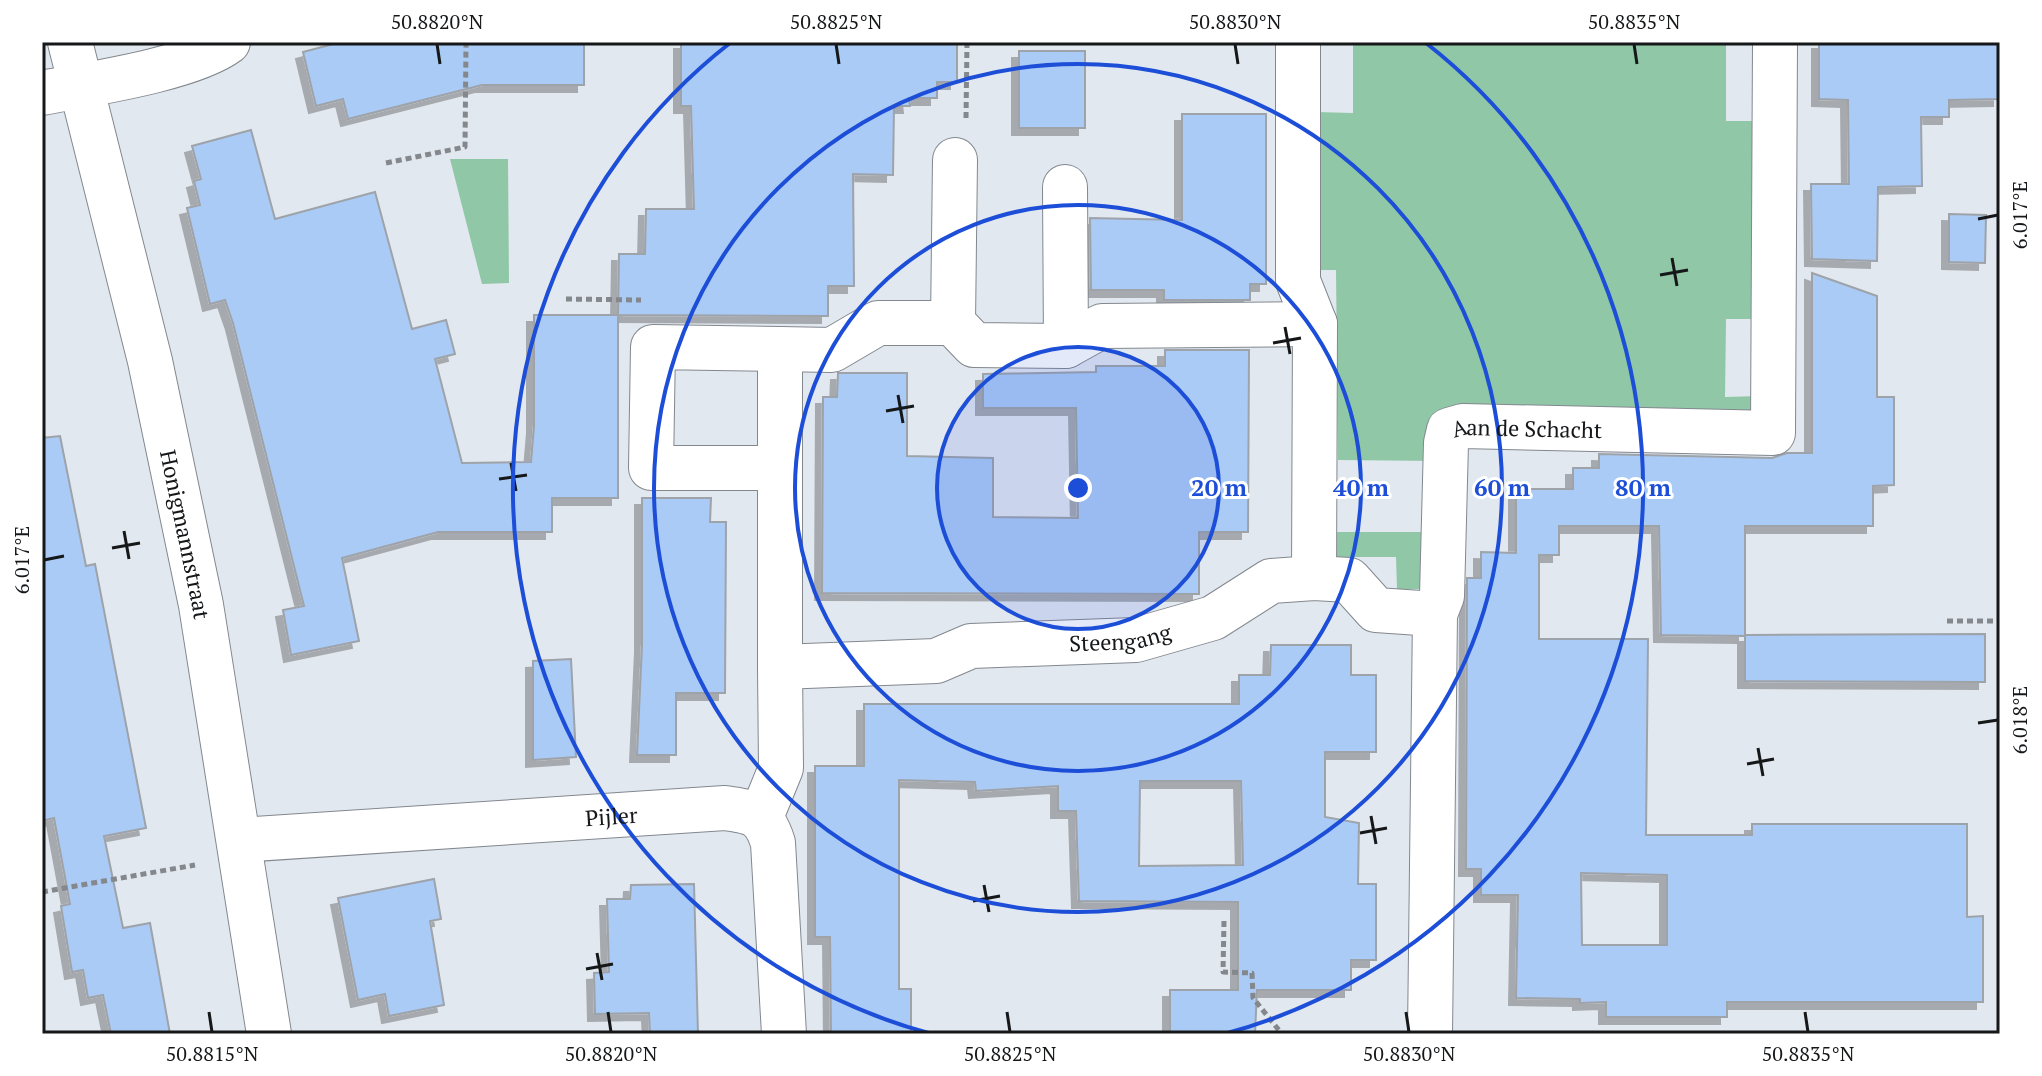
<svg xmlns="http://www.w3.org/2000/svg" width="2042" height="1076" viewBox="0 0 2042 1076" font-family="'PT Serif',serif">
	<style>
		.green { fill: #90c7a7 }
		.building { fill: #aacbf6; stroke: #9ea3aa; stroke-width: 2; fill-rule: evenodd; filter: url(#shadow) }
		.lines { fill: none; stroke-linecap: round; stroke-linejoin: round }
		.minor-casing { stroke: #83888f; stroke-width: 46 }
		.path { stroke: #84888d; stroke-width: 5; stroke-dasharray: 6 4; stroke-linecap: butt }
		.minor { stroke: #fff; stroke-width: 44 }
		.ticks { fill: none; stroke: #151719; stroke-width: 3 }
		.ring { fill: none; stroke: #1d4ed8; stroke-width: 4 }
		.labels { text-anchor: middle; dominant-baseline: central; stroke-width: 6; stroke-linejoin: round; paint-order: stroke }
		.street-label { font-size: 22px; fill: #151719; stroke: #fff }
		.centre { fill: #1d4ed8; stroke: #fff; stroke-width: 4 }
		.ring-label { font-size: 24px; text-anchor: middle; font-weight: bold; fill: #1d4ed8; stroke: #fff; stroke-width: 6; stroke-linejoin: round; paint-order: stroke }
		.neatline { fill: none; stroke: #151719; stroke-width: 3 }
		.ticks-label { font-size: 20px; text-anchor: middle; fill: #151719 }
	</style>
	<defs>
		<filter id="shadow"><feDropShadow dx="-7" dy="7" stdDeviation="0" flood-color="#0004"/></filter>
	</defs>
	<rect width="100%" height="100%" fill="#e2e8ef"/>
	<path class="green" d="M 1353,42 L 1726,42 L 1726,121 L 1760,121 L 1760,319 L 1726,319 L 1725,397 L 1760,396 L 1760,418 L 1438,417 L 1437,461 L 1338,460 L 1336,270 L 1318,270 L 1316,112 L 1353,113 Z
		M 450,159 L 508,159 L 509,283 L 482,284 Z
		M 1336,532 L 1428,532 L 1428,589 L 1397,589 L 1396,557 L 1337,557 Z"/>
	<path class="building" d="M 341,42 L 584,42 L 584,85 L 482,85 L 348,119 L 343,99 L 316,106 L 303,52 Z
		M 681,42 L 957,42 L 957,82 L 937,82 L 937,98 L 909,98 L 910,106 L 894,106 L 893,175 L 853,174 L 854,286 L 828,286 L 828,316 L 618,315 L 619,254 L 645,254 L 646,209 L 694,209 L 691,106 L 681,106 Z
		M 1819,42 L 2000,42 L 2000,99 L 1949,100 L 1949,117 L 1921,117 L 1922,186 L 1878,187 L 1877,261 L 1812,259 L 1811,184 L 1849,184 L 1848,100 L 1819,99 Z
		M 1019,51 L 1085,51 L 1085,128 L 1019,128 Z
		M 1182,114 L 1266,114 L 1266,284 L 1250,284 L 1250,300 L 1164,300 L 1164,290 L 1091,290 L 1090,218 L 1182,220 Z
		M 251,130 L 275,219 L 375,192 L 412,329 L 446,320 L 455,354 L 435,359 L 462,463 L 531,462 L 534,426 L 534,315 L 618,315 L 618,498 L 552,498 L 552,532 L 438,532 L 342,558 L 359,641 L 291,655 L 283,610 L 304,606 L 233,323 L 225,300 L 210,304 L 187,208 L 200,205 L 194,181 L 201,179 L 192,146 Z
		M 1949,214 L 1986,215 L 1985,263 L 1949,262 Z
		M 1812,273 L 1877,296 L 1877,397 L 1894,397 L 1894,485 L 1873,486 L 1873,526 L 1745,526 L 1745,635 L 1985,634 L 1985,682 L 1745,681 L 1745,636 L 1661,635 L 1659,526 L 1559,526 L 1559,555 L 1539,555 L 1539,639 L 1648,639 L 1646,835 L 1752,835 L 1752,824 L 1967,824 L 1967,917 L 1983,916 L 1983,1002 L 1727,1002 L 1727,1017 L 1606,1017 L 1606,1002 L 1580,1003 L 1580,999 L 1516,998 L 1518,895 L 1481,895 L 1481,869 L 1466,869 L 1467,578 L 1481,578 L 1481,552 L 1516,553 L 1516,489 L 1573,489 L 1573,468 L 1599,468 L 1599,454 L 1772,458 L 1787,453 L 1812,453 ZM 1581,873 L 1667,875 L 1667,945 L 1582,945 Z
		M 1165,350 L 1249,350 L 1248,532 L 1199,532 L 1199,594 L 822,593 L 823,397 L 837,397 L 838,373 L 907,373 L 907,456 L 993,458 L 993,517 L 1078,518 L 1076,408 L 983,408 L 983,374 L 1096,372 L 1096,366 L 1165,366 Z
		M 60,436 L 86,566 L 95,564 L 146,828 L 104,836 L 123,928 L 150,923 L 170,1034 L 111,1034 L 103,995 L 88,998 L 83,970 L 72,972 L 61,906 L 70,904 L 54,818 L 42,821 L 42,438 Z
		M 642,498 L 711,498 L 710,522 L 726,522 L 725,693 L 676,693 L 676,755 L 637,755 L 642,645 Z
		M 1271,645 L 1351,645 L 1351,675 L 1376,675 L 1376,752 L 1325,752 L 1325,817 L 1359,823 L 1358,884 L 1376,884 L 1376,960 L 1351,960 L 1351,990 L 1257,990 L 1255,1034 L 1170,1034 L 1170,990 L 1238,990 L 1238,902 L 1079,901 L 1076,811 L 1058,811 L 1058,786 L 976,791 L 975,782 L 899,780 L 899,989 L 911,989 L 911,1034 L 831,1034 L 830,937 L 815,937 L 815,766 L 864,766 L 864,704 L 1239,704 L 1239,675 L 1270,675 ZM 1140,781 L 1241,781 L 1243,865 L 1139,866 Z
		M 571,659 L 576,757 L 533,760 L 533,661 Z
		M 434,879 L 441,919 L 430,921 L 444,1005 L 389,1016 L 385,994 L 358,1000 L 338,898 Z
		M 694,884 L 698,1034 L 650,1034 L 649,1013 L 595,1014 L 594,973 L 609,972 L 607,899 L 630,899 L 631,885 Z"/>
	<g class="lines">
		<defs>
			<g id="minor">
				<path id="s1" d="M 70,42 L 150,361 L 201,605 L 269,1034"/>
				<path d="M 1298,42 L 1298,281 L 1315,324 L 1314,578"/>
				<path d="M 42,93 C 89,84 192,69 228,42"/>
				<path d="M 955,160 L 953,323 L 974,345 L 1066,346 L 1102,326 L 1315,324"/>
				<path d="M 1065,187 L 1066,346"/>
				<path id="s2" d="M 953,323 L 878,323 L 832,350 L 780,349 L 780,667 L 936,661 L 971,646 L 1136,640 L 1213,618 L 1271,581 L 1314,578 L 1349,580 L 1376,610 L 1435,614"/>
				<path d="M 780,468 L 651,468 L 653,347 L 780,349"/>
				<path d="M 761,817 L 781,768 L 780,667"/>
				<path id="s3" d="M 240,840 L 725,808 C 754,812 764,814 773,843 L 784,1034"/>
				<path id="s4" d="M 1430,1034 L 1435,614 L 1442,596 L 1446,443 L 1449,430 L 1463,426 L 1773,433 L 1775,42"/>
			</g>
		</defs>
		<use href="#minor" class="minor-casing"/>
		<path class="path" d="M 966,118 L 967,42
			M 386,163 L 465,147 L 466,42
			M 566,299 L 641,300
			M 1947,621 L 2000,621
			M 42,892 L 195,865
			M 1224,921 L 1223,972 L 1252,973 L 1253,998 L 1282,1034"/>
		<use href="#minor" class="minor"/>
	</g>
	<path class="ticks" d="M 437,44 L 440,64M 836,44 L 839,64M 1235,44 L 1238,64M 1634,44 L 1637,64M 1978,219 L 1998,215M 1672,258 L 1677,286M 1660,275 L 1688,270M 1285,327 L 1290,354M 1273,343 L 1301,338M 898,395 L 903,423M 886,411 L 914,406M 511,463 L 516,491M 499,479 L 527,475M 124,531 L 129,559M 112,548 L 140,543M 44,560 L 64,556M 1978,723 L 1998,720M 1758,748 L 1763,776M 1747,764 L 1774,759M 1371,816 L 1376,844M 1360,833 L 1387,828M 984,885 L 989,912M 973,901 L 1000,896M 597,953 L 602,980M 586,969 L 613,964M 209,1012 L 212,1032M 608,1012 L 611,1032M 1007,1012 L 1010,1032M 1406,1012 L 1409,1032M 1805,1012 L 1808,1032"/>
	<circle cx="1078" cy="488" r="141" fill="#1d4ed8" fill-opacity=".12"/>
	<g class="ring">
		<circle cx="1078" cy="488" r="141"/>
		<circle cx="1078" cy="488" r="283"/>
		<circle cx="1078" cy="488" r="424"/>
		<path d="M932 1034A565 565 0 0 1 730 43M1426 43A565 565 0 0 1 1224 1034"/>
	</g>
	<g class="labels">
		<g class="street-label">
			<text stroke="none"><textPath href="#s4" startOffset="684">Aan de Schacht</textPath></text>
			<text stroke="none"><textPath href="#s1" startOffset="506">Honigmannstraat</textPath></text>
			<text stroke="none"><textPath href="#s2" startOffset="842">Steengang</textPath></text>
			<text stroke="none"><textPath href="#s3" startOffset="372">Pijler</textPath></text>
		</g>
	</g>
	<circle cx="1078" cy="488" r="12" class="centre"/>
	<g class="ring-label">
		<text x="1219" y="496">20 m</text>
		<text x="1361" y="496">40 m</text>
		<text x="1502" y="496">60 m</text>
		<text x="1643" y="496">80 m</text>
	</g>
	<rect width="2042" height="1076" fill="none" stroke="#ffffff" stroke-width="88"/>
	<rect x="44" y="44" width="1954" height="988" class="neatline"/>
	<g class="ticks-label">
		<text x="437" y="29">50.8820°N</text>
		<text x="836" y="29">50.8825°N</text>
		<text x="1235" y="29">50.8830°N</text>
		<text x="1634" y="29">50.8835°N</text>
		<text transform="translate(2020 215) rotate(-90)" y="7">6.017°E</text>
		<text transform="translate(22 560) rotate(-90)" y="7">6.017°E</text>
		<text transform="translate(2020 720) rotate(-90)" y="7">6.018°E</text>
		<text x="212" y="1061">50.8815°N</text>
		<text x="611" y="1061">50.8820°N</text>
		<text x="1010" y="1061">50.8825°N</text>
		<text x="1409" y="1061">50.8830°N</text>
		<text x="1808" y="1061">50.8835°N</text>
	</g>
</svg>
